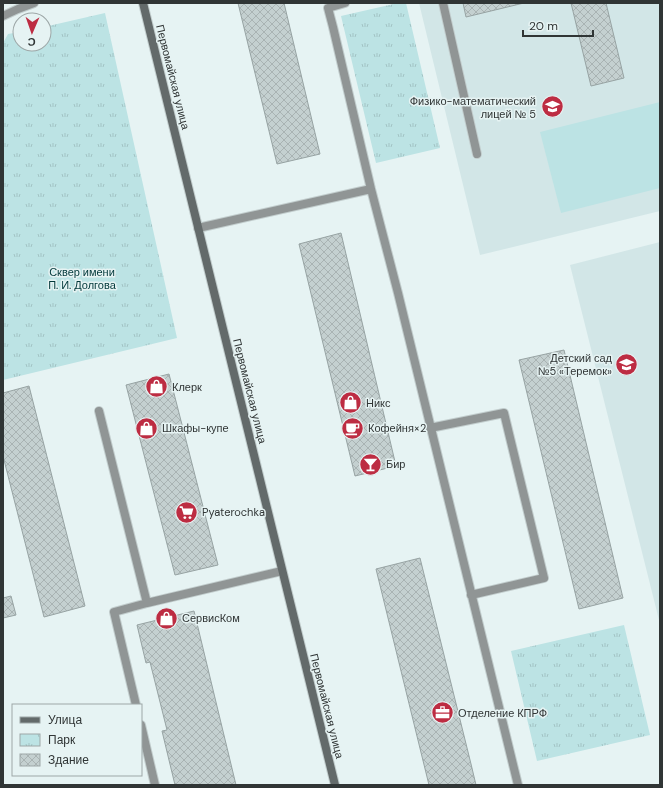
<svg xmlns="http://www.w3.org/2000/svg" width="663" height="788" viewBox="0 0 663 788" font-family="'DM Sans',sans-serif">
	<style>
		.built { fill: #d2e6e7 }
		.park { fill: url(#park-tufts) }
		.garden { fill: #bce3e4 }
		.building { fill: url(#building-cross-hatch); stroke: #97a3a3 }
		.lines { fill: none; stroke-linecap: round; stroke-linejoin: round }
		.lane-casing { stroke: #c2cdcd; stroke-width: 10 }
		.secondary-casing { stroke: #c2cdcd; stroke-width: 10 }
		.lane { stroke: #909595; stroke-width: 8 }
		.secondary { stroke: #636a6a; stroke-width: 8 }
		.labels { text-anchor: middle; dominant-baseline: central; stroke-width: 3; stroke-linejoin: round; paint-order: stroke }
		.street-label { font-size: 11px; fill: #303535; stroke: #e6f3f3 }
		.poi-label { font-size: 11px; fill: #303535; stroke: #e6f3f3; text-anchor: start }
		.park-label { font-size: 11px; fill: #00383a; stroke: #e6f3f3 }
	</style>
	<defs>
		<pattern id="park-tufts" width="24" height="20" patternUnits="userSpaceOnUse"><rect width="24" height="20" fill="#bce3e4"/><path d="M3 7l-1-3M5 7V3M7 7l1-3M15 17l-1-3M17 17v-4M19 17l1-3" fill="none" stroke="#a2c3c4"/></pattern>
		<pattern id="building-cross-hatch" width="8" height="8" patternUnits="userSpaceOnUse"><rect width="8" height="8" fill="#c4d0d0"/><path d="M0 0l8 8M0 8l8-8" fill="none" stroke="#a9b3b3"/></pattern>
	</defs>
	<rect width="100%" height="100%" fill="#e6f3f3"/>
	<path class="built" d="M 419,3 L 660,3 L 660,211 L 480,255 Z
		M 660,242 L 660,624 L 570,265 Z"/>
	<path class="park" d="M 398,3 L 406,3 L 440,148 L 376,163 L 341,16 Z
		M 105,13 L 177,338 L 3,380 L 3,43 L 8,34 L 20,32 L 20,44 L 44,44 L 44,27 Z
		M 624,625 L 650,735 L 537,761 L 511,651 Z"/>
	<path class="garden" d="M 660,102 L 660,188 L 561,213 L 540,132 Z"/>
	<path class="building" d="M 238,3 L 284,3 L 320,154 L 277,164 Z
		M 463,3 L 524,3 L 466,17 Z
		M 571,3 L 606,3 L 624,78 L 591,86 Z
		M 341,233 L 396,466 L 355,476 L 299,244 Z
		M 564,350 L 623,598 L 579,609 L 519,360 Z
		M 169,374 L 218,565 L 175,575 L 126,385 Z
		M 29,386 L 85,606 L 44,617 L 3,456 L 3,393 Z
		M 420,558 L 471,764 L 476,785 L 429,785 L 376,569 Z
		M 11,596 L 16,615 L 3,618 L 3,598 Z
		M 194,611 L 236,785 L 175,785 L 162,731 L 167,730 L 150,662 L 146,663 L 137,625 Z"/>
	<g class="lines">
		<defs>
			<path id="lane" d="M 345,3 L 328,8 L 333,27 L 371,189 L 398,293 L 518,785
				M 443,3 L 477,154
				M 3,16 L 18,9 L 34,3
				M 198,228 L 371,189
				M 99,411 L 147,603 L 114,612 L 136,705
				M 430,428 L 504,413 L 544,578 L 471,595
				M 147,603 L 282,571
				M 141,725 L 155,785"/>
			<path id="secondary" d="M 143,3 L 335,785"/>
		</defs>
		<use href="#lane" class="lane-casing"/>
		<use href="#secondary" class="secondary-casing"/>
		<use href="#lane" class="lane"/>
		<use href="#secondary" class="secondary"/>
	</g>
	<defs>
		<symbol id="school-disc" viewBox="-11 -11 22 22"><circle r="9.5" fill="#bd2c42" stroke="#e6f3f3"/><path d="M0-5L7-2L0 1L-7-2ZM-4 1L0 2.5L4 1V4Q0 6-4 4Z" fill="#fff"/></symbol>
		<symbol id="shop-disc" viewBox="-11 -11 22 22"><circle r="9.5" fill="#bd2c42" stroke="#e6f3f3"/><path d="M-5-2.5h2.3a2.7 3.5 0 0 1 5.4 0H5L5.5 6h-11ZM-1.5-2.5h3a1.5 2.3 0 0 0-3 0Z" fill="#fff"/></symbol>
		<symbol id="cafe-disc" viewBox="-11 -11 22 22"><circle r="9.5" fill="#bd2c42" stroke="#e6f3f3"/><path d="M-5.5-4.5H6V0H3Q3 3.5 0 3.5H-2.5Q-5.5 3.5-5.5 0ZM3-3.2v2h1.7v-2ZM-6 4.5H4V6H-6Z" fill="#fff"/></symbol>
		<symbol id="bar-disc" viewBox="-11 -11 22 22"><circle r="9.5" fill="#bd2c42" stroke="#e6f3f3"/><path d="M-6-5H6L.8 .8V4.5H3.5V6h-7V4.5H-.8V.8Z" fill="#fff"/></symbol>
		<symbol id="supermarket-disc" viewBox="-11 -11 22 22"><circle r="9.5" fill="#bd2c42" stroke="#e6f3f3"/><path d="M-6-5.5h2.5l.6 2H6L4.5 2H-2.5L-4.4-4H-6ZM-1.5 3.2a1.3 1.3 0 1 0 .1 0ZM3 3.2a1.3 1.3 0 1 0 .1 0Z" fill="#fff"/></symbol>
		<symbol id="office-disc" viewBox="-11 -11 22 22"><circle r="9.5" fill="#bd2c42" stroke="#e6f3f3"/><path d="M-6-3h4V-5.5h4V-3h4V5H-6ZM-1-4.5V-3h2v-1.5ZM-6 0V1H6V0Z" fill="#fff"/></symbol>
	</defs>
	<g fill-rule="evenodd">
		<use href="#school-disc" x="540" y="94" width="25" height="25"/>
		<use href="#school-disc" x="614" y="352" width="25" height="25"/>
		<use href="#shop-disc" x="144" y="374" width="25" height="25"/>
		<use href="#shop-disc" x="338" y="390" width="25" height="25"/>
		<use href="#shop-disc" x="134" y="416" width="25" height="25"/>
		<use href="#cafe-disc" x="340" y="416" width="25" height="25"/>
		<use href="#bar-disc" x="358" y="452" width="25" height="25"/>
		<use href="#supermarket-disc" x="174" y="500" width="25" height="25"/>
		<use href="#shop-disc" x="154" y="606" width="25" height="25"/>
		<use href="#office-disc" x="430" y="700" width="25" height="25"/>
	</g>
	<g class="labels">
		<g class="street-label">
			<text transform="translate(173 77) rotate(76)">Первомайская улица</text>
			<text transform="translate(250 391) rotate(76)">Первомайская улица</text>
			<text transform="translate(327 706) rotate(76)">Первомайская улица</text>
		</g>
		<g class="poi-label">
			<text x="536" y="101" text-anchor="end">Физико-математический<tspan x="536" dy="13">лицей № 5</tspan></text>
			<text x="612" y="358" text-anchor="end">Детский сад<tspan x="612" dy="13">№5 «Теремок»</tspan></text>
			<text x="172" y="387">Клерк</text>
			<text x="366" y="403">Никс</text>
			<text x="162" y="428">Шкафы-купе</text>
			<text x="368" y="428">Кофейня×2</text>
			<text x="386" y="464">Бир</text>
			<text x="202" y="512">Pyaterochka</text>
			<text x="182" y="618">СервисКом</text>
			<text x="458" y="713">Отделение КПРФ</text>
		</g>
		<g class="park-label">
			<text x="82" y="272">Сквер имени<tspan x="82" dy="13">П. И. Долгова</tspan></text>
		</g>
	</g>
	<rect width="663" height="788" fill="none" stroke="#303535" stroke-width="8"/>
	<rect x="12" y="704" width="130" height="72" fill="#e6f3f3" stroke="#9da7a7"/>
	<rect x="20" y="717" width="20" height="6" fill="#636a6a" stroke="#9da7a7"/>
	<text x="48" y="724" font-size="12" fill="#303535">Улица</text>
	<rect x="20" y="734" width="20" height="12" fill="url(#park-tufts)" stroke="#9da7a7"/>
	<text x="48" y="744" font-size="12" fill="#303535">Парк</text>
	<rect x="20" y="754" width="20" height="12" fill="url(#building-cross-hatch)" stroke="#9da7a7"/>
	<text x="48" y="764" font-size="12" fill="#303535">Здание</text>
	<g transform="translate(32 32) rotate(182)"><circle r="19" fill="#e6f3f3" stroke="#9da7a7"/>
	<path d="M0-3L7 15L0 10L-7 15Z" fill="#bd2c42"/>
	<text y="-6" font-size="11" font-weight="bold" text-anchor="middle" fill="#303535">С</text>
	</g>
	<path d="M523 30v6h70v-6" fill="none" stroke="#303535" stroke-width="2"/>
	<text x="529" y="30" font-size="12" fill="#303535" stroke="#e6f3f3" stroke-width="3" paint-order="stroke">20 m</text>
</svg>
